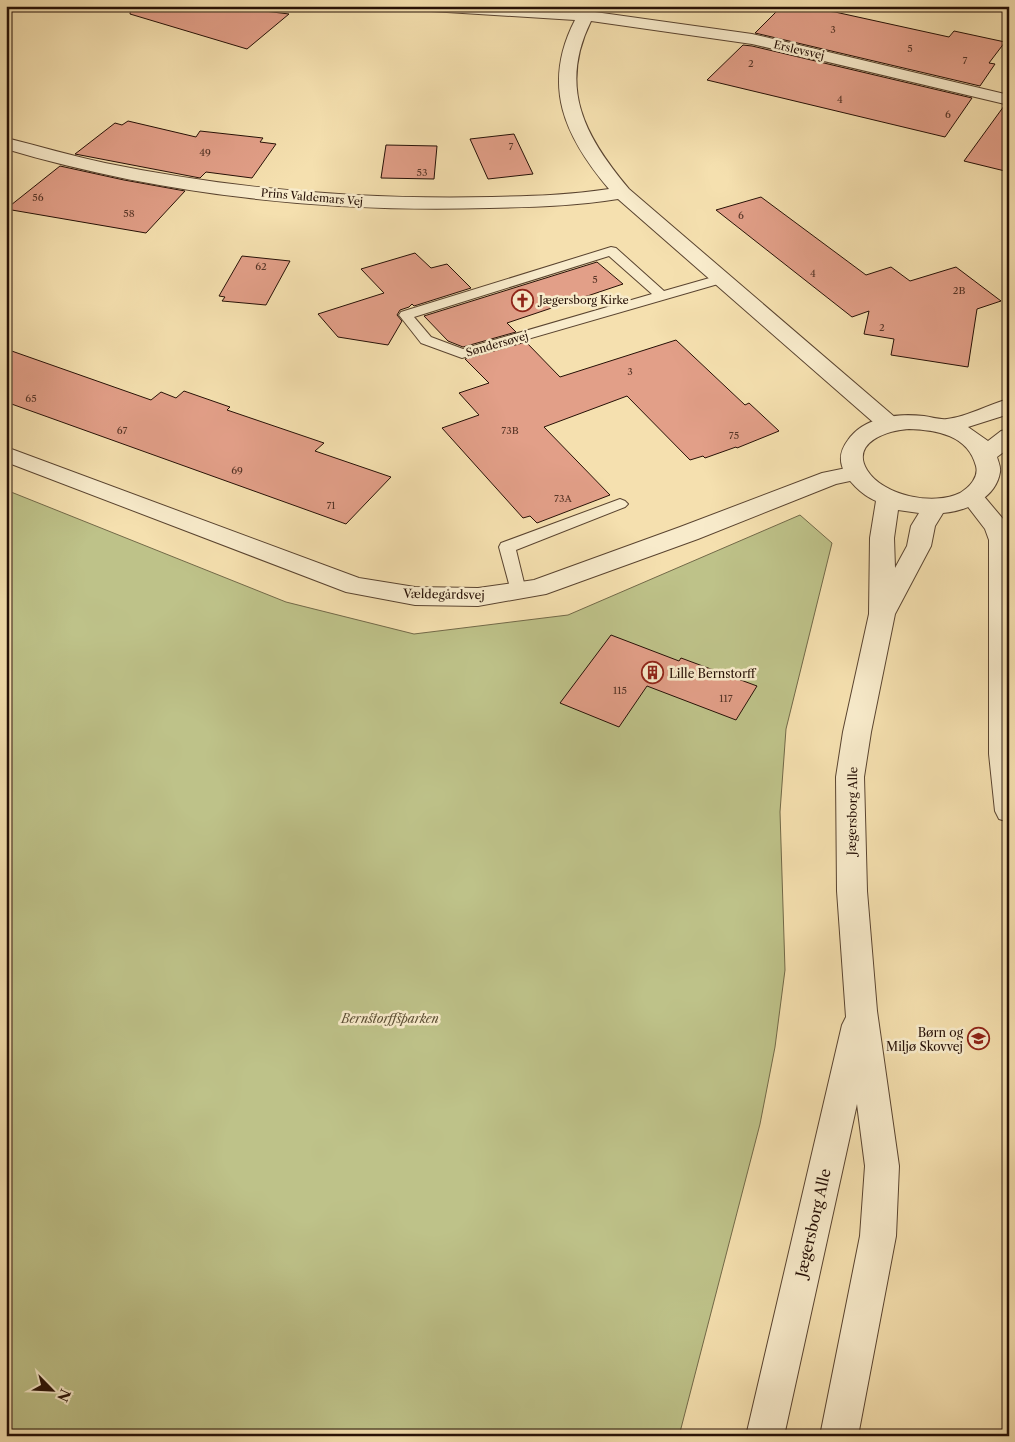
<svg xmlns="http://www.w3.org/2000/svg" width="1015" height="1442" viewBox="0 0 1015 1442" font-family="'Libre Caslon Text',serif">
	<style>
		.green { fill: #bec289; stroke: #726948 }
		.building { fill: #e29f88; stroke: #261006 }
		.lines { fill: none; stroke-linecap: round; stroke-linejoin: round }
		.service-casing { stroke: #5a4430; stroke-width: 2 }
		.minor-casing { stroke: #5a4430; stroke-width: 2 }
		.tertiary-casing { stroke: #5a4430; stroke-width: 2 }
		.service { fill: #f8ebcb; fill-rule: evenodd }
		.minor { fill: #f8ebcb; fill-rule: evenodd }
		.tertiary { fill: #f8ebcb; fill-rule: evenodd }
		.labels { text-anchor: middle; dominant-baseline: central; stroke-width: 5; stroke-linejoin: round; paint-order: stroke }
		.number-label { font-size: 10px; fill: #553426 }
		.far-street-label { font-size: 11px; fill: #261006; stroke: #f8ebcb }
		.far-poi-label { font-size: 11px; fill: #261006; stroke: #f8ebcb; text-anchor: start }
		.street-label { font-size: 12px; fill: #261006; stroke: #f8ebcb }
		.poi-label { font-size: 12px; fill: #261006; stroke: #f8ebcb; text-anchor: start }
		.park-label { font-size: 12px; font-style: italic; fill: #5b4e34; stroke: #f8ebcb }
		.near-street-label { font-size: 15px; fill: #261006; stroke: #f8ebcb }
	</style>
	<rect width="100%" height="100%" fill="#f5e0af"/>
	<filter id="stains"><feTurbulence type="fractalNoise" baseFrequency=".004" numOctaves="4"/><feColorMatrix values="0 0 0 0 .2 0 0 0 0 .09 0 0 0 0 .02 0 0 0 .5 -.17"/></filter>
	<radialGradient id="worn" r=".72"><stop offset=".6" stop-color="#630" stop-opacity="0"/><stop offset="1" stop-color="#630" stop-opacity=".3"/></radialGradient>
	<path class="green" d="M 6,490 L 286,602 L 414,634 L 568,615 L 800,515 L 832,543 L 786,729 L 780,812 L 785,970 L 775,1047 L 760,1124 L 679,1436 L 6,1436 Z"/>
	<path class="building" d="M 131,6 L 223,6 L 289,14 L 247,49 L 130,14 Z
		M 782,6 L 835,12 L 949,37 L 954,31 L 1005,42 L 989,63 L 995,64 L 980,86 L 755,33 Z
		M 743,45 L 752,46 L 972,98 L 945,137 L 707,80 Z
		M 1004,106 L 1009,107 L 1009,172 L 964,161 Z
		M 128,121 L 196,137 L 200,131 L 263,138 L 260,142 L 276,144 L 252,178 L 206,172 L 200,178 L 75,154 L 115,123 L 122,125 Z
		M 514,134 L 533,174 L 488,179 L 470,139 Z
		M 386,145 L 437,146 L 434,179 L 381,178 Z
		M 60,166 L 124,180 L 185,191 L 146,233 L 6,209 Z
		M 761,197 L 866,275 L 891,267 L 910,281 L 956,267 L 1001,301 L 977,309 L 968,367 L 891,355 L 894,339 L 864,334 L 869,311 L 852,317 L 716,210 Z
		M 415,253 L 431,268 L 447,264 L 471,288 L 414,306 L 412,304 L 409,307 L 400,310 L 397,315 L 402,321 L 388,345 L 338,337 L 318,314 L 384,293 L 361,269 Z
		M 242,256 L 290,261 L 266,305 L 222,301 L 225,297 L 219,296 Z
		M 597,262 L 623,284 L 507,323 L 516,332 L 463,347 L 448,341 L 424,316 Z
		M 676,340 L 745,405 L 749,403 L 779,431 L 737,448 L 736,447 L 705,458 L 703,456 L 690,460 L 627,396 L 544,427 L 610,495 L 537,523 L 530,516 L 523,518 L 442,428 L 479,415 L 459,393 L 489,383 L 465,359 L 526,342 L 560,377 Z
		M 6,349 L 151,400 L 161,392 L 176,398 L 184,391 L 230,407 L 227,410 L 324,443 L 315,451 L 391,477 L 346,524 L 6,402 Z
		M 611,635 L 679,661 L 681,658 L 757,686 L 736,720 L 647,686 L 619,727 L 560,703 Z"/>
	<g class="lines">
		<defs>
			<path id="service" d="M 611,247 L 616,248 L 664,291 L 720,275 L 727,279 L 725,282 L 462,358 L 421,343 L 399,315 L 401,312 ZM 609,256 L 652,294 L 463,349 L 431,337 L 414,317 Z
				M 620,499 L 625,501 L 628,504 L 625,507 L 516,550 L 526,591 L 524,595 L 518,596 L 512,595 L 499,547 L 501,543 Z"/>
			<path id="minor" d="M 423,6 L 510,6 L 580,11 L 582,6 L 598,6 L 595,12 L 752,34 L 1009,95 L 1009,105 L 752,44 L 591,21 C 558,88 585,137 629,189 L 897,419 L 900,424 L 897,429 L 889,431 L 881,429 L 618,199 C 576,206 532,207 489,208 C 329,213 160,195 6,149 L 6,138 C 39,146 72,156 105,163 C 231,189 363,200 492,197 C 531,196 570,195 609,189 C 565,137 541,86 575,20 L 431,11 L 425,9 Z
				M 6,447 L 359,578 L 415,587 L 478,588 L 534,580 L 680,527 L 822,473 L 856,466 L 864,468 L 868,473 L 864,478 L 836,484 L 698,539 L 546,594 L 478,606 L 415,605 L 346,592 L 6,462 Z
				M 974,491 L 982,494 L 1009,526 L 1009,822 L 999,819 L 995,811 L 989,754 L 989,540 L 985,529 L 962,499 L 966,494 Z"/>
			<path id="tertiary" d="M 1009,399 L 1009,414 L 968,427 L 988,441 L 1001,431 L 1009,429 L 1009,448 L 997,457 C 998,461 1001,467 1000,472 C 996,498 967,511 943,513 L 935,526 L 931,546 L 895,614 L 871,732 L 864,777 L 867,891 L 877,1011 L 899,1166 L 896,1236 L 858,1436 L 820,1436 L 860,1236 L 865,1166 L 857,1104 L 784,1436 L 746,1436 L 842,1025 L 846,1017 L 837,891 L 836,777 L 843,732 L 869,614 L 870,538 L 876,501 C 862,495 846,480 842,466 C 839,456 842,448 848,440 C 864,417 897,413 924,416 C 931,417 940,420 947,419 C 967,417 989,404 1009,399 ZM 909,429 C 937,430 968,435 976,466 C 979,477 970,487 960,493 C 934,506 883,496 867,470 C 850,442 889,430 909,429 ZM 898,510 L 919,513 L 911,526 L 907,546 L 895,568 L 894,538 Z"/>
		</defs>
		<use href="#service" class="service-casing"/>
		<use href="#minor" class="minor-casing"/>
		<use href="#tertiary" class="tertiary-casing"/>
		<use href="#service" class="service"/>
		<use href="#minor" class="minor"/>
		<use href="#tertiary" class="tertiary"/>
	</g>
	<defs>
		<symbol id="church-ring" viewBox="-11 -11 22 22"><circle r="9.5" fill="#f8ebcb" stroke="#8f2418" stroke-width="1.5"/><path d="M-1.2-6h2.4v3.5h3.3v2.4h-3.3V6h-2.4V-.1h-3.3v-2.4h3.3Z" fill="#8f2418"/></symbol>
		<symbol id="building-ring" viewBox="-11 -11 22 22"><circle r="9.5" fill="#f8ebcb" stroke="#8f2418" stroke-width="1.5"/><path d="M-4-6H4V6H1V3H-1V6H-4ZM-2.5-4.3h1.7v1.8h-1.7ZM.8-4.3h1.7v1.8H.8ZM-2.5-1h1.7V.8h-1.7ZM.8-1h1.7V.8H.8Z" fill="#8f2418"/></symbol>
		<symbol id="school-ring" viewBox="-11 -11 22 22"><circle r="9.5" fill="#f8ebcb" stroke="#8f2418" stroke-width="1.5"/><path d="M0-5L7-2L0 1L-7-2ZM-4 1L0 2.5L4 1V4Q0 6-4 4Z" fill="#8f2418"/></symbol>
	</defs>
	<g fill-rule="evenodd">
		<use href="#church-ring" x="510" y="288" width="25" height="25"/>
		<use href="#building-ring" x="640" y="660" width="25" height="25"/>
		<use href="#school-ring" x="966" y="1026" width="25" height="25"/>
	</g>
	<g class="labels">
		<g class="number-label">
			<text x="833" y="29">3</text>
			<text x="910" y="48">5</text>
			<text x="965" y="60">7</text>
			<text x="751" y="63">2</text>
			<text x="840" y="99">4</text>
			<text x="948" y="114">6</text>
			<text x="511" y="146">7</text>
			<text x="205" y="152">49</text>
			<text x="422" y="172">53</text>
			<text x="38" y="197">56</text>
			<text x="129" y="213">58</text>
			<text x="741" y="215">6</text>
			<text x="261" y="266">62</text>
			<text x="813" y="273">4</text>
			<text x="595" y="279">5</text>
			<text x="959" y="290">2B</text>
			<text x="882" y="327">2</text>
			<text x="630" y="371">3</text>
			<text x="31" y="398">65</text>
			<text x="122" y="430">67</text>
			<text x="510" y="430">73B</text>
			<text x="734" y="435">75</text>
			<text x="237" y="470">69</text>
			<text x="563" y="498">73A</text>
			<text x="331" y="505">71</text>
			<text x="620" y="690">115</text>
			<text x="726" y="698">117</text>
		</g>
		<g class="far-street-label">
			<text transform="translate(799 50) rotate(13)">Erslevsvej</text>
			<text transform="translate(312 197) rotate(5)">Prins Valdemars Vej</text>
			<text transform="translate(497 344) rotate(-16)">Søndersøvej</text>
		</g>
		<g class="far-poi-label">
			<text x="539" y="300">Jægersborg Kirke</text>
		</g>
		<g class="street-label">
			<text transform="translate(444 594) rotate(1)">Vældegårdsvej</text>
			<text transform="translate(852 811) rotate(-89)">Jægersborg Alle</text>
		</g>
		<g class="poi-label">
			<text x="669" y="673">Lille Bernstorff</text>
			<text x="963" y="1032" text-anchor="end">Børn og<tspan x="963" dy="14">Miljø Skovvej</tspan></text>
		</g>
		<g class="park-label">
			<text x="390" y="1018">Bernstorffsparken</text>
		</g>
		<g class="near-street-label">
			<text transform="translate(813 1223) rotate(-77)">Jægersborg Alle</text>
		</g>
	</g>
	<rect width="1015" height="1442" fill="none" stroke="#f5e0af" stroke-width="25"/>
	<rect x="8" y="8" width="1000" height="1427" fill="none" stroke="#261006" stroke-width="2.5"/>
	<rect x="12" y="12" width="990" height="1417" fill="none" stroke="#261006"/>
	<g transform="translate(52 1390) rotate(114)" stroke="#f8ebcb" stroke-width="4" paint-order="stroke">
	<path d="M0-4L9 19L0 12L-9 19Z" fill="#261006"/>
	<text y="-8" font-size="14" font-weight="bold" text-anchor="middle" fill="#261006">N</text>
	</g>
	<rect width="100%" height="100%" filter="url(#stains)"/>
	<rect width="100%" height="100%" fill="url(#worn)"/>
</svg>
